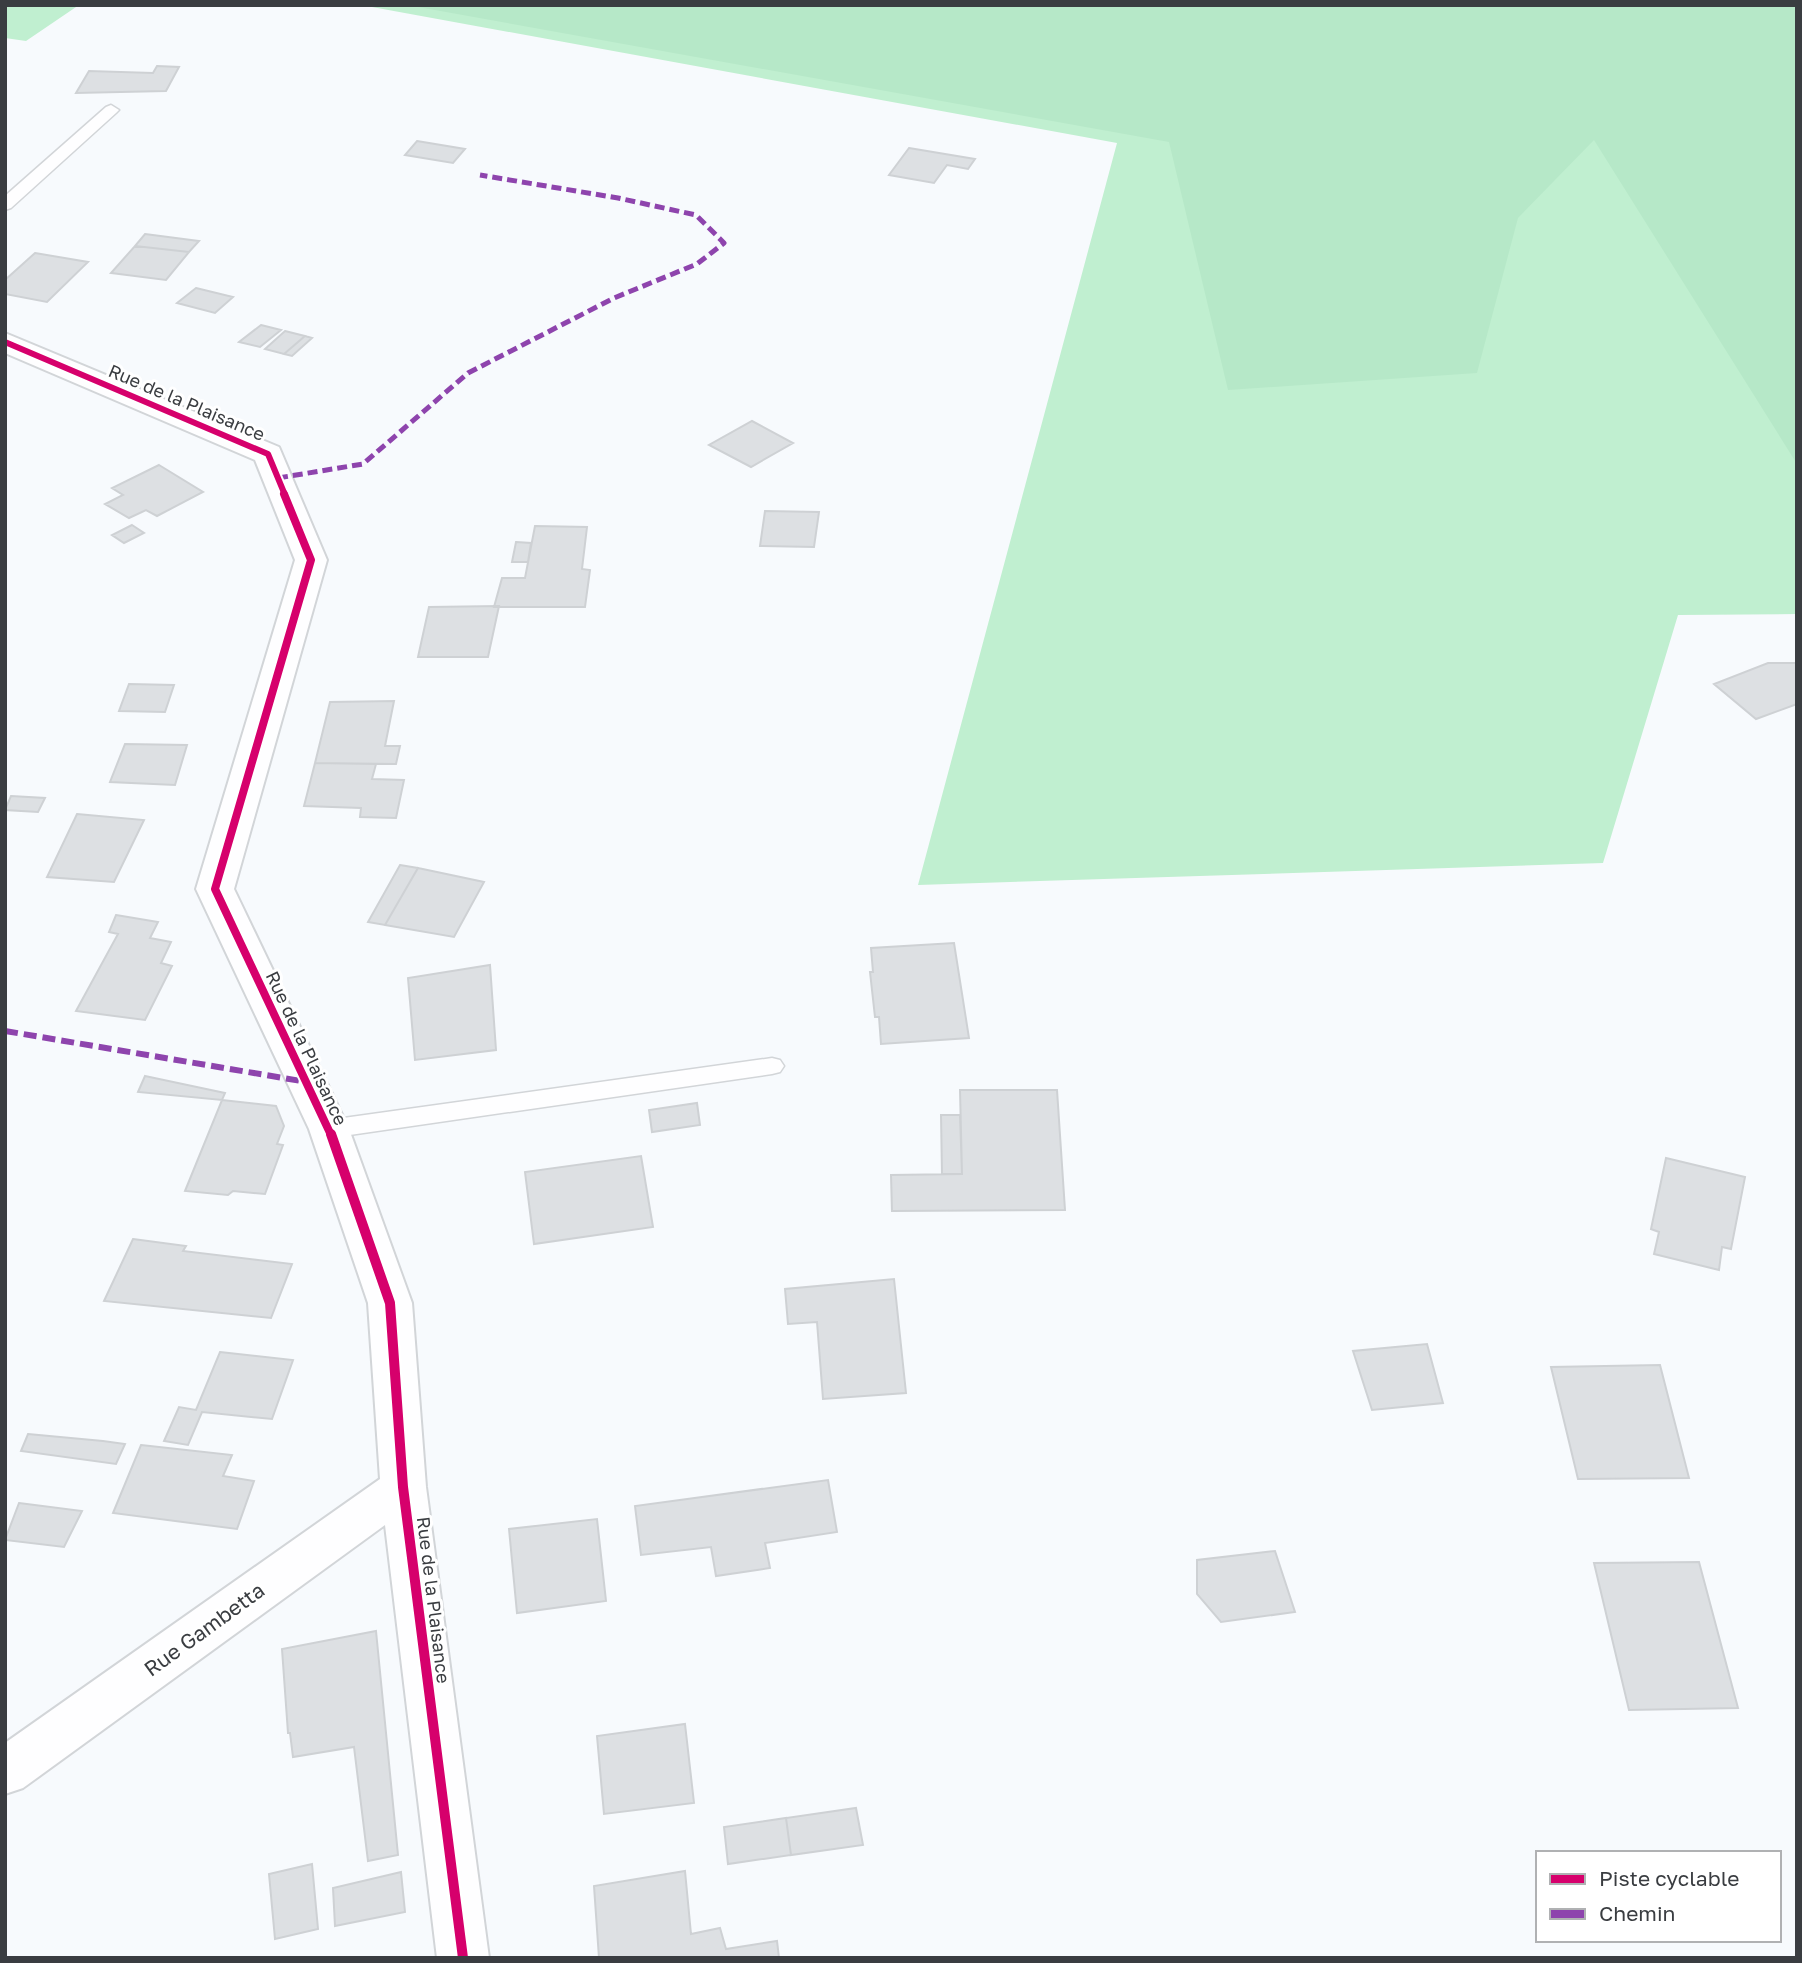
<svg xmlns="http://www.w3.org/2000/svg" width="1802" height="1963" viewBox="0 0 1802 1963" font-family="'Golos Text',sans-serif">
	<style>
		.green { fill: #c0efd0 }
		.forest { fill: #b6e8c8 }
		.building { fill: #dde0e3; stroke: #ced1d4; stroke-width: 2 }
		.lines { fill: none; stroke-linecap: round; stroke-linejoin: round }
		.service-casing { stroke: #d2d5d8; stroke-width: 3 }
		.minor-casing { stroke: #d2d5d8; stroke-width: 4 }
		.service { fill: #fefeff; fill-rule: evenodd }
		.minor { fill: #fefeff; fill-rule: evenodd }
		.quiet-far1 { stroke: #8e44ad; stroke-width: 5; stroke-dasharray: 10 5; stroke-linecap: butt }
		.quiet { stroke: #8e44ad; stroke-width: 6; stroke-dasharray: 13 6; stroke-linecap: butt }
		.cycleway-far2-casing { stroke: #fff; stroke-width: 10 }
		.cycleway-far1-casing { stroke: #fff; stroke-width: 12 }
		.cycleway-casing { stroke: #fff; stroke-width: 15 }
		.cycleway-far2 { stroke: #d6006c; stroke-width: 6 }
		.cycleway-far1 { stroke: #d6006c; stroke-width: 8 }
		.cycleway { stroke: #d6006c; stroke-width: 10 }
		.labels { text-anchor: middle; dominant-baseline: central; stroke-width: 6; stroke-linejoin: round; paint-order: stroke }
		.street-label { font-size: 18px; fill: #3a3d41; stroke: #fff }
		.near-street-label { font-size: 21px; fill: #3a3d41; stroke: #fff }
	</style>
	<rect width="100%" height="100%" fill="#f7fafd"/>
	<path class="green" d="M 5,5 L 79,5 L 26,41 L 5,38 Z
		M 361,5 L 1797,5 L 1797,614 L 1678,615 L 1603,863 L 918,885 L 1117,143 Z"/>
	<path class="forest" d="M 407,5 L 1797,5 L 1797,464 L 1594,140 L 1518,218 L 1477,373 L 1228,390 L 1169,142 Z"/>
	<path class="building" d="M 157,66 L 179,67 L 166,91 L 76,93 L 89,71 L 153,73 Z
		M 417,141 L 465,149 L 453,163 L 405,155 Z
		M 909,148 L 975,159 L 968,169 L 947,165 L 934,183 L 889,175 Z
		M 145,234 L 199,241 L 189,252 L 135,246 Z
		M 135,246 L 189,252 L 166,280 L 111,273 Z
		M 35,253 L 88,262 L 47,302 L 5,294 L 5,280 Z
		M 196,288 L 233,297 L 215,313 L 177,303 Z
		M 261,325 L 281,330 L 260,347 L 239,342 Z
		M 285,331 L 305,336 L 284,354 L 265,349 Z
		M 305,336 L 312,338 L 292,356 L 284,354 Z
		M 752,421 L 793,443 L 751,467 L 709,445 Z
		M 159,465 L 203,492 L 157,516 L 146,510 L 129,518 L 105,504 L 123,495 L 112,488 Z
		M 765,511 L 819,512 L 814,547 L 760,546 Z
		M 132,525 L 144,533 L 124,543 L 112,535 Z
		M 535,526 L 587,527 L 582,569 L 590,570 L 585,607 L 494,607 L 502,578 L 525,578 Z
		M 516,542 L 531,543 L 528,562 L 512,562 Z
		M 499,606 L 488,657 L 418,657 L 429,607 Z
		M 1768,663 L 1797,663 L 1797,704 L 1756,719 L 1714,684 Z
		M 129,684 L 174,685 L 165,712 L 119,711 Z
		M 394,701 L 385,746 L 400,746 L 396,764 L 315,763 L 330,702 Z
		M 125,744 L 187,745 L 175,785 L 110,782 Z
		M 315,763 L 376,764 L 372,779 L 404,780 L 396,818 L 360,817 L 361,808 L 304,806 Z
		M 11,796 L 45,798 L 38,812 L 5,810 Z
		M 77,814 L 144,820 L 114,882 L 47,877 Z
		M 400,865 L 418,868 L 385,925 L 368,922 Z
		M 418,868 L 484,882 L 454,937 L 385,925 Z
		M 116,915 L 158,922 L 150,938 L 171,942 L 161,963 L 172,966 L 145,1020 L 76,1011 L 118,934 L 109,932 Z
		M 954,943 L 969,1038 L 881,1044 L 879,1017 L 875,1017 L 870,972 L 873,972 L 871,948 Z
		M 490,965 L 496,1050 L 415,1060 L 408,978 Z
		M 145,1076 L 225,1093 L 222,1100 L 138,1092 Z
		M 960,1090 L 1057,1090 L 1065,1210 L 892,1211 L 891,1175 L 962,1174 Z
		M 222,1100 L 276,1106 L 284,1126 L 277,1144 L 283,1145 L 265,1194 L 233,1191 L 228,1195 L 185,1191 Z
		M 697,1103 L 700,1125 L 652,1132 L 649,1110 Z
		M 941,1115 L 960,1115 L 962,1174 L 942,1174 Z
		M 641,1156 L 653,1227 L 534,1244 L 525,1172 Z
		M 1666,1158 L 1745,1177 L 1731,1249 L 1722,1247 L 1719,1270 L 1654,1254 L 1659,1232 L 1651,1229 Z
		M 133,1239 L 186,1246 L 183,1251 L 292,1264 L 271,1318 L 104,1301 Z
		M 894,1279 L 906,1393 L 823,1399 L 817,1322 L 788,1324 L 785,1289 Z
		M 1427,1344 L 1443,1403 L 1372,1410 L 1353,1351 Z
		M 220,1352 L 293,1360 L 272,1419 L 202,1412 L 188,1445 L 164,1441 L 179,1407 L 196,1410 Z
		M 1660,1365 L 1689,1478 L 1578,1479 L 1551,1367 Z
		M 28,1434 L 103,1441 L 125,1444 L 116,1464 L 21,1451 Z
		M 141,1445 L 232,1455 L 223,1476 L 254,1481 L 237,1529 L 113,1513 Z
		M 828,1480 L 837,1532 L 765,1543 L 770,1568 L 716,1576 L 711,1547 L 641,1555 L 635,1506 Z
		M 19,1503 L 82,1511 L 64,1547 L 5,1540 Z
		M 597,1519 L 606,1601 L 517,1613 L 509,1529 Z
		M 1275,1551 L 1295,1612 L 1221,1622 L 1197,1594 L 1197,1560 Z
		M 1699,1562 L 1738,1708 L 1629,1710 L 1594,1563 Z
		M 376,1631 L 398,1855 L 368,1861 L 354,1747 L 293,1757 L 290,1733 L 288,1733 L 282,1649 Z
		M 685,1724 L 694,1803 L 604,1814 L 597,1736 Z
		M 856,1808 L 863,1845 L 791,1855 L 786,1818 Z
		M 786,1818 L 791,1855 L 728,1864 L 724,1827 Z
		M 312,1864 L 318,1929 L 275,1939 L 269,1874 Z
		M 685,1871 L 691,1934 L 720,1928 L 726,1949 L 777,1941 L 779,1958 L 599,1958 L 594,1886 Z
		M 401,1872 L 405,1912 L 335,1926 L 333,1888 Z"/>
	<g class="lines">
		<defs>
			<path id="service" d="M 111,105 L 119,110 L 116,113 L 11,208 L 5,210 L 5,196 L 106,107 Z
				M 772,1058 L 780,1060 L 784,1066 L 780,1072 L 772,1074 L 329,1138 L 321,1135 L 317,1129 L 321,1123 L 329,1120 Z"/>
			<path id="minor" d="M 5,333 L 279,447 L 327,560 L 234,889 L 349,1129 L 412,1303 L 426,1487 L 489,1958 L 437,1958 L 385,1525 L 23,1788 L 5,1794 L 5,1743 L 380,1479 L 368,1303 L 309,1129 L 196,889 L 295,560 L 255,460 L 5,353 Z"/>
		</defs>
		<use href="#service" class="service-casing"/>
		<use href="#minor" class="minor-casing"/>
		<use href="#service" class="service"/>
		<use href="#minor" class="minor"/>
		<path class="quiet-far1" d="M 278,478 L 363,464 L 468,373 L 614,298 L 697,264 L 724,243 L 696,215 L 618,198 L 480,175"/>
		<path class="quiet" d="M 5,1031 L 307,1082"/>
		<defs>
			<path id="cycleway-far2" d="M 5,342 L 268,454 L 285,495"/>
			<path id="cycleway-far1" d="M 284,494 L 311,560 L 215,889 L 331,1135"/>
			<path id="cycleway" d="M 331,1134 L 390,1303 L 403,1487 L 463,1958"/>
		</defs>
		<use href="#cycleway-far2" class="cycleway-far2-casing"/>
		<use href="#cycleway-far1" class="cycleway-far1-casing"/>
		<use href="#cycleway" class="cycleway-casing"/>
		<use href="#cycleway-far2" class="cycleway-far2"/>
		<use href="#cycleway-far1" class="cycleway-far1"/>
		<use href="#cycleway" class="cycleway"/>
	</g>
	<g class="labels">
		<g class="street-label">
			<text transform="translate(187 402) rotate(23)">Rue de la Plaisance</text>
			<text transform="translate(307 1048) rotate(65)">Rue de la Plaisance</text>
			<text transform="translate(434 1600) rotate(83)">Rue de la Plaisance</text>
		</g>
		<g class="near-street-label">
			<text transform="translate(204 1629) rotate(-36)">Rue Gambetta</text>
		</g>
	</g>
	<rect width="1802" height="1963" fill="none" stroke="#3a3d41" stroke-width="14"/>
	<rect x="1536" y="1851" width="245" height="91" fill="#ffffff" stroke="#b0b1b3" stroke-width="2"/>
	<rect x="1550" y="1874" width="35" height="10" fill="#d6006c" stroke="#b0b1b3" stroke-width="2"/>
	<text x="1599" y="1886" font-size="21" fill="#3a3d41">Piste cyclable</text>
	<rect x="1550" y="1909" width="35" height="10" fill="#8e44ad" stroke="#b0b1b3" stroke-width="2"/>
	<text x="1599" y="1921" font-size="21" fill="#3a3d41">Chemin</text>
</svg>
